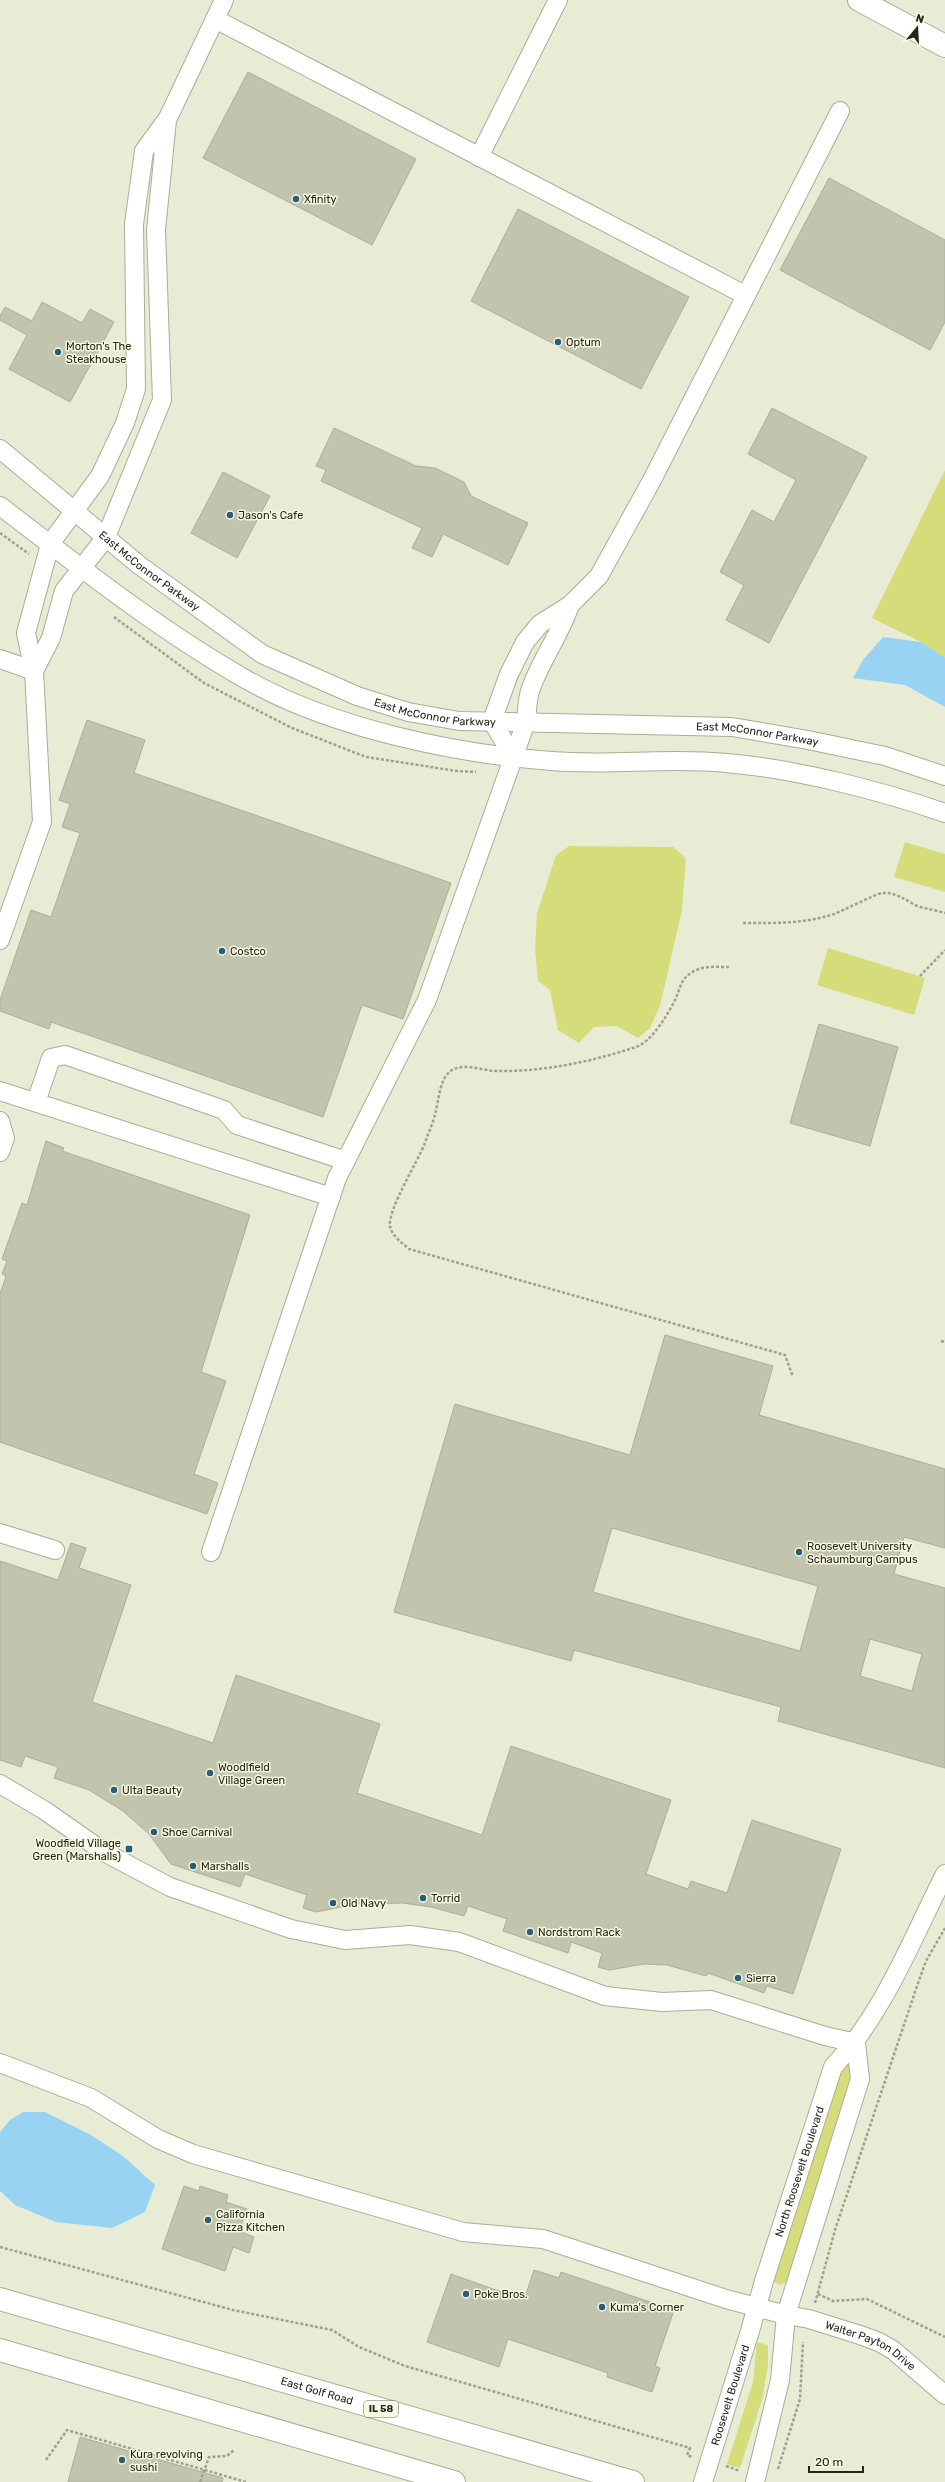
<svg xmlns="http://www.w3.org/2000/svg" width="945" height="2482" viewBox="0 0 945 2482" font-family="Rubik,sans-serif">
	<style>
		.green { fill: #d5dd7b }
		.water { fill: #98d3f4 }
		.building { fill: #c2c5ad; stroke: #acae97; fill-rule: evenodd }
		.lines { fill: none; stroke-linecap: round; stroke-linejoin: round }
		.minor-casing { stroke: #aaad96; stroke-width: 20 }
		.major-casing { stroke: #aaad96; stroke-width: 24 }
		.highway-casing { stroke: #aaad96; stroke-width: 24 }
		.path { stroke: #9fa18f; stroke-width: 2.5; stroke-dasharray: 3 2; stroke-linecap: butt }
		.minor { stroke: #fff; stroke-width: 18 }
		.major { stroke: #fff; stroke-width: 22 }
		.highway { stroke: #fff; stroke-width: 22 }
		.poi-dot { fill: #285e79; stroke: #f7f9e1; stroke-width: 1.5 }
		.labels { text-anchor: middle; dominant-baseline: central; stroke-width: 3; stroke-linejoin: round; paint-order: stroke }
		.shield { fill: #f7f9e1; stroke: #636456; stroke-width: 1 }
		.shield-label { font-size: 10px; font-weight: bold; fill: #23241b }
		.poi-label { font-size: 11px; fill: #23241b; stroke: #f7f9e1; text-anchor: start }
		.street-label { font-size: 11px; fill: #23241b; stroke: #f7f9e1 }
	</style>
	<rect width="100%" height="100%" fill="#e9ecd4"/>
	<path class="green" d="M 945,470 L 945,658 L 921,642 L 872,618 Z
		M 905,842 L 945,854 L 945,892 L 894,877 Z
		M 569,846 L 673,847 L 686,858 L 682,910 L 660,1006 L 650,1028 L 638,1038 L 616,1026 L 594,1027 L 579,1043 L 558,1030 L 550,990 L 538,981 L 535,949 L 537,913 L 556,855 Z
		M 828,948 L 925,978 L 914,1015 L 817,985 Z
		M 847,2062 L 849,2063 L 852,2074 L 850,2083 L 787,2282 L 779,2285 L 773,2281 L 833,2089 Z
		M 757,2342 L 768,2345 L 768,2365 L 762,2400 L 740,2468 L 727,2464 L 753,2382 Z"/>
	<path class="water" d="M 883,637 L 921,642 L 945,658 L 945,707 L 905,685 L 853,678 L 863,660 Z
		M 23,2112 L 45,2112 L 91,2135 L 123,2156 L 155,2185 L 145,2212 L 112,2228 L 56,2222 L 15,2205 L 0,2191 L 0,2132 L 10,2120 Z"/>
	<path class="building" d="M 248,72 L 416,159 L 372,245 L 203,158 Z
		M 829,178 L 945,240 L 945,322 L 930,350 L 780,270 Z
		M 518,209 L 689,297 L 641,389 L 471,301 Z
		M 42,302 L 82,323 L 90,309 L 114,322 L 70,402 L 9,369 L 27,335 L 0,320 L 0,316 L 5,307 L 32,321 Z
		M 772,408 L 867,457 L 769,643 L 726,620 L 744,585 L 720,572 L 752,510 L 774,522 L 796,480 L 748,454 Z
		M 334,428 L 416,466 L 435,468 L 464,482 L 471,496 L 528,523 L 508,565 L 443,534 L 432,557 L 412,548 L 422,528 L 321,481 L 326,470 L 316,466 Z
		M 223,472 L 270,496 L 237,558 L 191,533 Z
		M 87,720 L 145,740 L 134,773 L 451,883 L 403,1019 L 362,1005 L 323,1117 L 51,1022 L 49,1029 L 0,1011 L 0,1000 L 31,910 L 51,917 L 80,833 L 62,827 L 70,804 L 59,800 Z
		M 819,1024 L 898,1047 L 870,1146 L 790,1123 Z
		M 46,1141 L 64,1148 L 62,1151 L 250,1215 L 201,1372 L 226,1381 L 194,1474 L 218,1483 L 207,1514 L 0,1442 L 0,1294 L 6,1276 L 2,1274 L 7,1261 L 2,1259 L 22,1203 L 27,1205 Z
		M 665,1335 L 773,1366 L 759,1415 L 945,1469 L 945,1548 L 904,1537 L 894,1574 L 945,1588 L 945,1768 L 778,1721 L 781,1707 L 574,1650 L 571,1661 L 394,1612 L 455,1404 L 630,1455 ZM 612,1528 L 818,1586 L 800,1651 L 593,1592 ZM 870,1639 L 922,1654 L 912,1691 L 860,1676 Z
		M 71,1543 L 86,1548 L 79,1568 L 131,1585 L 92,1702 L 213,1743 L 236,1675 L 380,1724 L 357,1793 L 482,1835 L 511,1746 L 671,1800 L 646,1874 L 688,1889 L 691,1881 L 727,1893 L 752,1820 L 841,1849 L 793,1994 L 767,1986 L 764,1993 L 708,1973 L 706,1976 L 667,1965 L 644,1964 L 609,1970 L 598,1967 L 602,1953 L 571,1942 L 568,1953 L 503,1931 L 507,1919 L 468,1906 L 464,1916 L 431,1907 L 403,1903 L 356,1904 L 316,1912 L 303,1908 L 307,1895 L 245,1874 L 240,1887 L 171,1864 L 149,1834 L 123,1811 L 89,1790 L 54,1778 L 58,1767 L 25,1756 L 21,1767 L 0,1760 L 0,1561 L 58,1580 Z
		M 184,2186 L 199,2191 L 200,2186 L 228,2195 L 226,2202 L 247,2209 L 239,2231 L 254,2237 L 249,2253 L 233,2247 L 225,2271 L 162,2249 Z
		M 534,2270 L 559,2278 L 561,2272 L 674,2310 L 655,2366 L 660,2368 L 652,2392 L 607,2377 L 608,2373 L 508,2339 L 499,2367 L 427,2342 L 451,2274 L 524,2300 Z
		M 80,2437 L 223,2478 L 222,2482 L 68,2482 Z"/>
	<g class="lines">
		<defs>
			<g id="minor">
				<path d="M 215,19 L 745,295"/>
				<path d="M 479,157 L 558,0"/>
				<path id="s1" d="M 0,449 L 139,565 L 262,654 L 357,696 L 408,712 L 459,721 L 732,727 L 808,740 L 885,756 L 945,776"/>
				<path d="M 0,506 C 80,567 159,630 247,680 C 332,728 455,754 552,761 C 610,766 668,757 726,763 C 796,769 879,790 945,813"/>
				<path d="M 0,659 L 34,671"/>
				<path d="M 34,671 L 51,638 L 64,591 L 106,537 L 162,400 L 156,230 L 167,120"/>
				<path d="M 513,756 L 492,721 L 509,674 L 525,642 L 540,624 L 570,605 L 599,576 L 652,480 L 840,111"/>
				<path d="M 0,940 L 42,822 L 34,671 L 26,633 L 50,544 L 100,476 L 125,423 L 136,389 L 134,224 L 144,151 L 168,118 L 224,0"/>
				<path d="M 0,1091 L 331,1197"/>
				<path d="M 36,1102 L 51,1058 L 65,1055 L 224,1110 L 237,1125 L 346,1161"/>
				<path d="M 0,1121 L 5,1138 L 0,1152"/>
				<path d="M 0,1533 L 55,1550"/>
				<path d="M 211,1552 L 337,1178 L 427,1000 L 526,722 C 527,712 527,701 530,691 C 540,661 560,635 570,605"/>
				<path d="M 0,1784 L 44,1810 L 104,1852 L 170,1887 L 291,1929 L 345,1940 L 410,1935 L 459,1942 L 605,1996 L 662,2002 L 711,2000 L 825,2036 L 856,2043"/>
				<path id="s2" d="M 0,2063 L 91,2098 L 158,2139 L 193,2154 L 463,2232 L 543,2239 L 726,2299 L 786,2315 L 809,2319 L 860,2335 L 879,2342 L 893,2350 L 945,2395"/>
				<path id="s3" d="M 703,2482 L 750,2331 L 764,2281 L 833,2067 C 884,2013 912,1939 945,1874"/>
				<path d="M 755,2482 L 780,2380 L 786,2315 L 860,2079 L 856,2043"/>
			</g>
			<g id="major">
				<path id="s4" d="M 0,2299 L 633,2482"/>
				<path d="M 0,2350 L 454,2482"/>
			</g>
			<path id="highway" d="M 859,0 L 945,46"/>
		</defs>
		<use href="#minor" class="minor-casing"/>
		<use href="#major" class="major-casing"/>
		<use href="#highway" class="highway-casing"/>
		<path class="path" d="M 0,533 L 29,554
			M 114,617 L 204,683 L 292,728 L 366,757 L 457,771 L 476,772
			M 743,923 C 775,923 804,924 834,914 C 845,910 875,894 882,893 C 895,892 904,899 915,905 C 924,909 936,910 945,913
			M 729,967 C 720,967 707,966 699,969 C 678,977 682,988 673,1004 C 666,1017 651,1042 636,1047 C 590,1062 543,1072 494,1071 C 481,1070 465,1063 452,1070 C 439,1078 439,1101 435,1114 C 433,1124 428,1133 425,1143 C 418,1161 388,1209 390,1226 C 392,1236 401,1242 409,1249 L 785,1355 L 793,1377
			M 920,976 L 945,950
			M 941,1341 L 945,1342
			M 0,2247 L 233,2310 L 332,2330 L 359,2347 L 405,2366 L 690,2448 L 687,2455 L 692,2457
			M 818,2294 L 833,2301 L 867,2299 L 945,2337
			M 815,2303 L 835,2230 L 916,1989 L 926,1961 L 945,1928
			M 46,2460 L 67,2430 L 246,2482
			M 726,2466 L 740,2471
			M 778,2469 L 800,2399 L 803,2342
			M 200,2482 L 209,2457 L 227,2456 L 234,2450"/>
		<use href="#minor" class="minor"/>
		<use href="#major" class="major"/>
		<use href="#highway" class="highway"/>
	</g>
	<g class="poi-dot">
		<circle cx="296" cy="199" r="4"/>
		<circle cx="558" cy="342" r="4"/>
		<circle cx="58" cy="352" r="4"/>
		<circle cx="230" cy="515" r="4"/>
		<circle cx="222" cy="951" r="4"/>
		<circle cx="799" cy="1552" r="4"/>
		<circle cx="210" cy="1773" r="4"/>
		<circle cx="114" cy="1790" r="4"/>
		<circle cx="154" cy="1832" r="4"/>
		<rect x="125" y="1845" width="8" height="8" rx="2"/>
		<circle cx="193" cy="1866" r="4"/>
		<circle cx="423" cy="1898" r="4"/>
		<circle cx="333" cy="1903" r="4"/>
		<circle cx="530" cy="1932" r="4"/>
		<circle cx="738" cy="1978" r="4"/>
		<circle cx="208" cy="2220" r="4"/>
		<circle cx="466" cy="2294" r="4"/>
		<circle cx="602" cy="2307" r="4"/>
		<circle cx="122" cy="2460" r="4"/>
	</g>
	<g class="labels">
		<rect class="shield" x="364" y="2401" width="34" height="16" rx="3"/>
		<g class="shield-label">
			<text x="381" y="2409">IL 58</text>
		</g>
		<g class="poi-label">
			<text x="304" y="199">Xfinity</text>
			<text x="566" y="342">Optum</text>
			<text x="66" y="346">Morton's The<tspan x="66" dy="13">Steakhouse</tspan></text>
			<text x="238" y="515">Jason's Cafe</text>
			<text x="230" y="951">Costco</text>
			<text x="807" y="1546">Roosevelt University<tspan x="807" dy="13">Schaumburg Campus</tspan></text>
			<text x="218" y="1767">Woodlfield<tspan x="218" dy="13">Village Green</tspan></text>
			<text x="122" y="1790">Ulta Beauty</text>
			<text x="162" y="1832">Shoe Carnival</text>
			<text x="121" y="1843" text-anchor="end">Woodfield Village<tspan x="121" dy="13">Green (Marshalls)</tspan></text>
			<text x="201" y="1866">Marshalls</text>
			<text x="431" y="1898">Torrid</text>
			<text x="341" y="1903">Old Navy</text>
			<text x="538" y="1932">Nordstrom Rack</text>
			<text x="746" y="1978">Sierra</text>
			<text x="216" y="2214">California<tspan x="216" dy="13">Pizza Kitchen</tspan></text>
			<text x="474" y="2294">Poke Bros.</text>
			<text x="610" y="2307">Kuma's Corner</text>
			<text x="130" y="2454">Kura revolving<tspan x="130" dy="13">sushi</tspan></text>
		</g>
		<g class="street-label">
			<text stroke="none"><textPath href="#s1" startOffset="193">East McConnor Parkway</textPath></text>
			<text stroke="none"><textPath href="#s1" startOffset="517">East McConnor Parkway</textPath></text>
			<text stroke="none"><textPath href="#s1" startOffset="841">East McConnor Parkway</textPath></text>
			<text stroke="none"><textPath href="#s3" startOffset="325">North Roosevelt Boulevard</textPath></text>
			<text stroke="none"><textPath href="#s2" startOffset="921">Walter Payton Drive</textPath></text>
			<text stroke="none"><textPath href="#s4" startOffset="330">East Golf Road</textPath></text>
			<text stroke="none"><textPath href="#s3" startOffset="91">Roosevelt Boulevard</textPath></text>
		</g>
	</g>
	<g transform="translate(917 28) rotate(18)" stroke="#f7f9e1" stroke-width="3" paint-order="stroke">
	<path d="M0-3L7 15L0 10L-7 15Z" fill="#23241b"/>
	<text y="-6" font-size="11" font-weight="bold" text-anchor="middle" fill="#23241b">N</text>
	</g>
	<path d="M809 2466v6h54v-6" fill="none" stroke="#23241b" stroke-width="2"/>
	<text x="815" y="2466" font-size="12" fill="#23241b" stroke="#f7f9e1" stroke-width="3" paint-order="stroke">20 m</text>
</svg>
